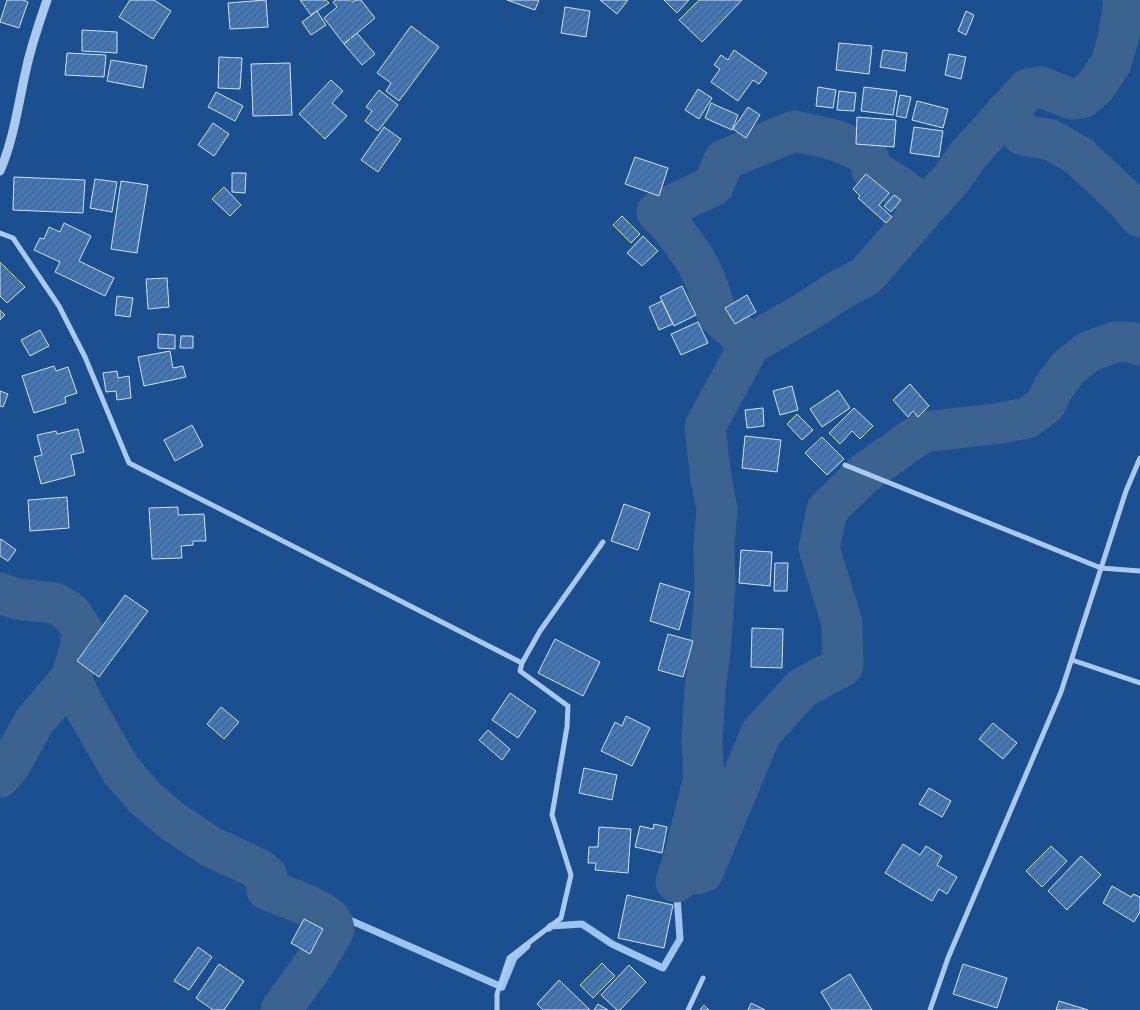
<svg xmlns="http://www.w3.org/2000/svg" width="1140" height="1010" viewBox="0 0 1140 1010" font-family="Jost,sans-serif">
	<style>
		.lines { fill: none; stroke-linecap: round; stroke-linejoin: round }
		.stream { stroke: #9cc4f0; stroke-width: 7 }
		.river { stroke: #3c6290; stroke-width: 41 }
		.building { fill: url(#building-hatch); stroke: #cfe3fa }
		.minor { stroke: #a9c9ee; stroke-width: 5 }
		.tertiary { stroke: #a9c9ee; stroke-width: 9 }
	</style>
	<defs>
		<pattern id="building-hatch" width="6" height="6" patternUnits="userSpaceOnUse" patternTransform="scale(1.25)"><rect width="6" height="6" fill="#4478b7"/><path d="M-1 1l2-2M0 6l6-6M5 7l2-2" fill="none" stroke="#486282"/></pattern>
	</defs>
	<rect width="100%" height="100%" fill="#1b4f8f"/>
	<g class="lines">
		<path class="stream" d="M 319,911 L 352,921 L 502,987 L 514,958 L 527,946
			M 549,928 L 551,926 L 582,924 L 612,944 L 663,968 L 680,939 L 676,882"/>
		<path class="river" d="M 1006,112 L 1023,135 L 1051,140 L 1079,156 L 1129,203 L 1140,217
			M 750,344 L 717,314 L 705,279 L 694,258 L 674,230 L 657,212 L 713,186 L 724,160 L 794,131 L 835,140 L 867,154 L 872,170 L 898,186 L 926,207
			M 0,593 L 16,599 L 55,603 L 70,612 L 83,631 L 80,649 L 71,678 L 34,722 L 10,765 L 0,777
			M 71,678 L 82,702 L 120,769 L 145,798 L 172,821 L 211,847 L 259,869 L 267,876 L 267,890 C 285,897 316,906 330,919 C 333,922 333,926 334,930 L 316,961 L 281,1010
			M 696,874 L 703,872 L 761,733 L 802,688 L 843,666 L 842,623 L 819,548 L 827,510 L 866,472 L 923,432 L 995,424 L 1027,418 L 1045,405 L 1054,387 L 1068,368 L 1088,352 L 1115,342 L 1130,342 L 1140,345
			M 676,882 L 685,854 L 704,778 L 702,743 L 705,688 L 710,653 L 715,587 L 714,544 L 717,509 L 711,479 L 705,427 L 750,344 L 806,312 L 838,291 L 866,276 L 926,207 L 952,178 L 968,155 L 1028,89 L 1041,87 L 1071,99 L 1082,98 L 1096,86 L 1111,63 L 1118,39 L 1124,4 L 1123,0"/>
	</g>
	<path class="building" d="M 7,0 L 23,0 L 28,2 L 19,28 L 0,22 Z
		M 130,0 L 154,0 L 171,11 L 153,39 L 119,17 Z
		M 266,0 L 268,27 L 230,29 L 228,3 Z
		M 300,0 L 326,0 L 329,3 L 311,15 Z
		M 336,0 L 350,0 L 352,2 L 355,0 L 361,0 L 375,18 L 344,44 L 324,18 L 337,7 L 333,2 Z
		M 507,0 L 539,0 L 535,10 Z
		M 600,0 L 628,0 L 617,14 Z
		M 664,0 L 689,0 L 677,13 Z
		M 699,0 L 742,0 L 702,42 L 679,20 Z
		M 565,7 L 590,11 L 586,37 L 561,33 Z
		M 317,11 L 326,25 L 311,35 L 302,22 Z
		M 966,11 L 974,15 L 966,35 L 958,31 Z
		M 411,26 L 439,47 L 399,101 L 386,91 L 391,83 L 377,73 Z
		M 82,30 L 117,32 L 117,53 L 82,51 Z
		M 357,33 L 375,54 L 362,65 L 344,44 Z
		M 839,43 L 872,46 L 869,74 L 836,70 Z
		M 734,50 L 767,73 L 759,84 L 753,80 L 738,101 L 711,82 L 720,69 L 714,65 L 721,55 L 728,60 Z
		M 883,50 L 907,53 L 905,71 L 880,67 Z
		M 67,53 L 106,55 L 104,77 L 65,75 Z
		M 949,54 L 966,57 L 961,79 L 945,75 Z
		M 219,57 L 242,58 L 240,89 L 218,88 Z
		M 111,60 L 147,66 L 143,88 L 107,81 Z
		M 290,63 L 292,115 L 253,116 L 251,64 Z
		M 331,80 L 343,91 L 332,103 L 347,116 L 325,139 L 299,114 Z
		M 818,87 L 836,90 L 833,108 L 816,106 Z
		M 864,87 L 897,91 L 893,115 L 861,111 Z
		M 698,89 L 712,98 L 699,119 L 685,110 Z
		M 379,90 L 398,105 L 378,131 L 365,121 L 372,111 L 366,107 Z
		M 839,91 L 856,93 L 854,111 L 837,110 Z
		M 216,92 L 243,106 L 235,121 L 208,107 Z
		M 900,95 L 911,97 L 906,118 L 896,116 Z
		M 917,101 L 948,109 L 943,128 L 912,120 Z
		M 711,103 L 738,115 L 732,130 L 705,118 Z
		M 748,107 L 760,115 L 746,138 L 733,129 Z
		M 857,117 L 896,120 L 894,147 L 856,144 Z
		M 213,123 L 229,134 L 214,156 L 198,145 Z
		M 384,127 L 401,139 L 378,172 L 361,160 Z
		M 914,127 L 943,131 L 939,157 L 910,153 Z
		M 635,157 L 668,168 L 659,196 L 625,184 Z
		M 232,173 L 246,173 L 245,193 L 232,192 Z
		M 866,174 L 889,193 L 879,205 L 892,217 L 886,223 L 858,198 L 860,196 L 853,189 Z
		M 14,177 L 85,180 L 83,213 L 13,210 Z
		M 95,179 L 117,182 L 112,212 L 90,208 Z
		M 121,181 L 148,185 L 137,253 L 111,249 Z
		M 224,187 L 241,205 L 230,216 L 212,199 Z
		M 894,195 L 901,200 L 891,212 L 884,206 Z
		M 622,216 L 640,234 L 631,243 L 613,225 Z
		M 64,223 L 91,236 L 79,261 L 114,278 L 105,296 L 55,272 L 60,262 L 34,250 L 40,238 L 44,239 L 49,227 L 60,232 Z
		M 643,236 L 658,251 L 642,266 L 627,253 Z
		M 0,262 L 25,287 L 7,303 L 0,296 Z
		M 167,278 L 169,307 L 148,309 L 146,279 Z
		M 682,286 L 696,315 L 674,326 L 660,297 Z
		M 747,295 L 756,312 L 735,324 L 725,308 Z
		M 117,296 L 133,298 L 130,317 L 115,315 Z
		M 662,301 L 673,324 L 659,330 L 649,307 Z
		M 0,310 L 5,315 L 0,320 Z
		M 698,322 L 708,343 L 681,355 L 671,334 Z
		M 40,330 L 49,346 L 30,356 L 21,340 Z
		M 158,334 L 175,335 L 175,349 L 158,348 Z
		M 181,336 L 193,336 L 193,348 L 180,348 Z
		M 170,351 L 173,368 L 183,366 L 186,377 L 144,386 L 138,357 Z
		M 54,366 L 56,371 L 68,367 L 77,393 L 65,397 L 66,403 L 34,413 L 22,376 Z
		M 117,371 L 118,378 L 129,376 L 131,398 L 117,400 L 116,391 L 106,392 L 103,373 Z
		M 910,384 L 929,406 L 918,417 L 913,411 L 908,417 L 893,400 Z
		M 792,386 L 798,410 L 780,415 L 773,391 Z
		M 838,390 L 850,408 L 822,427 L 810,409 Z
		M 0,391 L 8,394 L 3,407 L 0,406 Z
		M 763,408 L 764,426 L 747,428 L 745,410 Z
		M 854,408 L 873,426 L 860,439 L 852,431 L 840,444 L 829,433 Z
		M 797,414 L 813,430 L 802,440 L 787,424 Z
		M 192,425 L 203,446 L 175,461 L 164,440 Z
		M 78,429 L 84,452 L 71,455 L 75,475 L 41,484 L 34,457 L 42,455 L 37,435 L 56,431 L 57,434 Z
		M 745,436 L 781,440 L 777,472 L 742,468 Z
		M 822,437 L 844,459 L 827,475 L 805,453 Z
		M 67,497 L 69,528 L 30,531 L 28,500 Z
		M 624,504 L 650,513 L 638,550 L 611,541 Z
		M 178,507 L 178,515 L 204,514 L 206,541 L 193,541 L 193,545 L 181,546 L 182,558 L 152,559 L 149,508 Z
		M 1,539 L 16,550 L 8,561 L 0,556 L 0,540 Z
		M 741,550 L 772,552 L 770,586 L 739,583 Z
		M 775,563 L 788,563 L 787,591 L 774,591 Z
		M 660,583 L 690,592 L 679,630 L 650,621 Z
		M 125,595 L 148,611 L 99,677 L 77,661 Z
		M 752,628 L 783,629 L 782,668 L 751,667 Z
		M 668,634 L 693,641 L 683,677 L 658,670 Z
		M 555,639 L 600,662 L 583,696 L 538,673 Z
		M 510,693 L 536,711 L 518,738 L 492,720 Z
		M 221,707 L 239,722 L 224,739 L 207,724 Z
		M 626,716 L 650,728 L 632,766 L 601,751 L 615,722 L 622,726 Z
		M 993,723 L 1017,743 L 1003,759 L 979,739 Z
		M 488,730 L 510,749 L 502,760 L 479,740 Z
		M 584,768 L 617,775 L 612,800 L 579,793 Z
		M 929,788 L 951,801 L 942,817 L 919,804 Z
		M 654,824 L 667,827 L 662,853 L 635,847 L 640,826 L 653,829 Z
		M 599,827 L 631,829 L 628,873 L 595,870 L 596,863 L 588,863 L 589,847 L 598,847 Z
		M 903,844 L 920,855 L 926,846 L 942,856 L 937,865 L 957,877 L 947,894 L 939,889 L 932,901 L 885,873 Z
		M 1051,846 L 1067,861 L 1042,887 L 1026,871 Z
		M 1081,856 L 1101,875 L 1067,910 L 1048,891 Z
		M 1112,886 L 1131,897 L 1133,894 L 1140,897 L 1140,912 L 1134,922 L 1103,903 Z
		M 627,895 L 673,905 L 664,948 L 618,938 Z
		M 304,919 L 323,929 L 310,954 L 291,943 Z
		M 198,947 L 212,957 L 189,990 L 174,981 Z
		M 602,963 L 615,976 L 593,998 L 580,985 Z
		M 219,964 L 244,981 L 224,1010 L 213,1010 L 196,998 Z
		M 963,964 L 1007,978 L 997,1008 L 953,994 Z
		M 629,965 L 646,982 L 620,1010 L 617,1010 L 601,995 Z
		M 850,974 L 872,1010 L 832,1010 L 821,992 Z
		M 559,980 L 590,1010 L 543,1010 L 537,1004 Z
		M 1059,1001 L 1088,1010 L 1056,1010 Z
		M 751,1003 L 765,1010 L 748,1010 Z
		M 598,1004 L 608,1010 L 594,1010 Z
		M 704,1005 L 709,1010 L 700,1010 Z"/>
	<g class="lines">
		<path class="minor" d="M 0,233 L 13,238 L 59,306 L 85,357 L 129,463 L 236,517 L 522,663 L 520,671 L 568,706 L 567,727 L 552,815 L 571,875 L 561,918 L 509,958 L 497,994 L 497,1010
			M 845,465 L 1101,568 L 1140,571
			M 1072,660 L 1140,683
			M 522,663 L 540,631 L 603,542
			M 688,1010 L 703,978
			M 930,1010 L 948,958 L 1061,692 L 1126,491 L 1140,458"/>
		<path class="tertiary" d="M 0,171 C 14,139 18,104 26,70 C 31,46 39,23 47,0"/>
	</g>
</svg>
